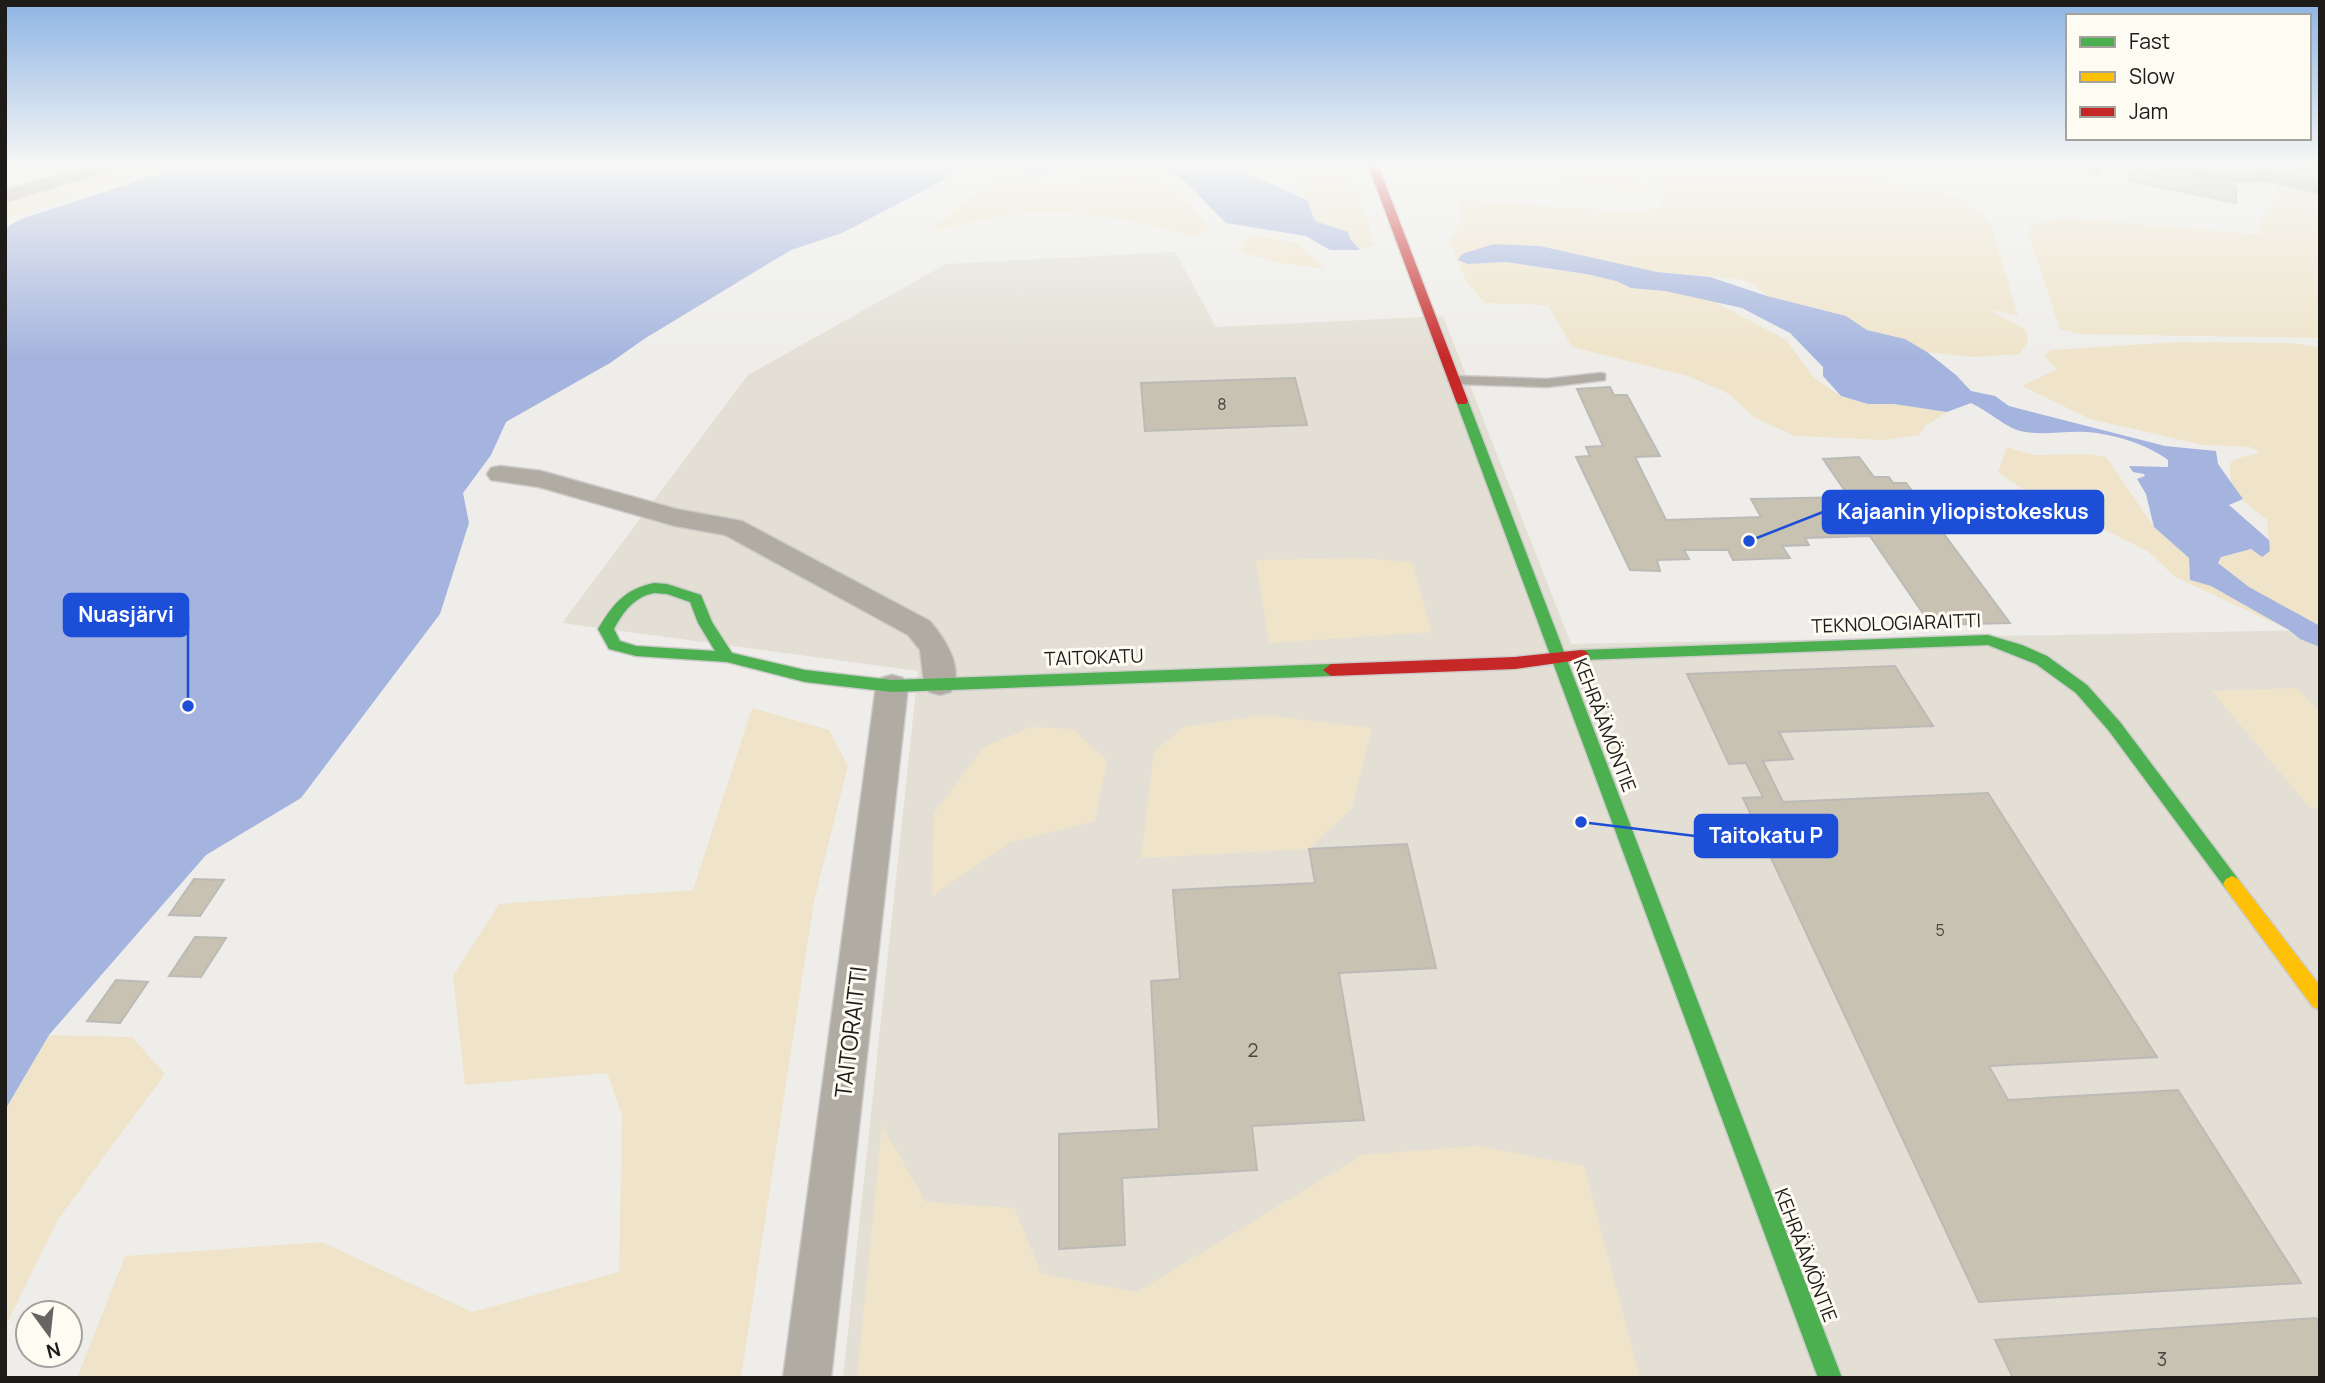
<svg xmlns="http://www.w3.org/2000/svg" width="2325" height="1383" viewBox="0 0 2325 1383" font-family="Manrope,sans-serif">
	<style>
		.built { fill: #e3dfd5 }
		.green { fill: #efe4ca }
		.water { fill: #a4b4de }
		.building { fill: #c8c2b3; stroke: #bbbab6; stroke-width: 2 }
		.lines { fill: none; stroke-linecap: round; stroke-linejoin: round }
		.lane-casing { stroke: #cccbc9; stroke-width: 3 }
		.street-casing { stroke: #cccbc9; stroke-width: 3 }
		.fast-casing { stroke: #cccbc9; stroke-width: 3 }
		.slow-casing { stroke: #cccbc9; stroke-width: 3 }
		.jam-casing { stroke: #cccbc9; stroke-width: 3 }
		.lane { fill: #b1aca3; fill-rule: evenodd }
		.street { fill: #b1aca3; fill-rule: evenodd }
		.fast { fill: #4caf50; fill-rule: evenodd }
		.slow { fill: #ffc107; fill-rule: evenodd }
		.jam { fill: #c62828; fill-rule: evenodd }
		.labels { text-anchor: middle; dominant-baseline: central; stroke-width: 6; stroke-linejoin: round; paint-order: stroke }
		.number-label { font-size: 16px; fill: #484640 }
		.street-label { font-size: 19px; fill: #1d1c19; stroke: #fefbf3 }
		.near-number-label { font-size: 19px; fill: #484640 }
		.near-street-label { font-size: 23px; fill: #1d1c19; stroke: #fefbf3 }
		.leader { fill: none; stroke: #1d4ed8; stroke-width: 2.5 }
		.callout-dot { fill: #1d4ed8; stroke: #fefbf3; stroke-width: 2.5 }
		.callout { fill: #1d4ed8; stroke: #1d4ed8; stroke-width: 2.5 }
		.callout-label { font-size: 21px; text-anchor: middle; font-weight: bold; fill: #fff }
	</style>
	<rect width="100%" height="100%" fill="#eeede9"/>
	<path class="built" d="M 1175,252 L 1216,327 L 1443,316 L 1571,644 L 2320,630 L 2320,1378 L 843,1378 L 918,671 L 562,623 L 748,375 L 946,264 Z"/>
	<path class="green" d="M 131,165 L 174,165 L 13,216 L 5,221 L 5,199 Z
		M 1282,165 L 1349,165 L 1375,245 L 1360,250 L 1350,239 L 1348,232 L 1315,221 L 1292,168 Z
		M 1549,165 L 1635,165 L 1651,198 L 1556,179 Z
		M 1642,165 L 1830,165 L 1957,197 L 1981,213 L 1991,225 L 2018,316 L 1988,309 L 2026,330 L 2028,342 L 2019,354 L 1972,357 L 1927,352 L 1905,339 L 1867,330 L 1846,316 L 1767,296 L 1754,285 L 1740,279 L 1657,272 L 1540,246 L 1494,244 L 1468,264 L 1506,262 L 1586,274 L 1616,281 L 1631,288 L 1665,291 L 1711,300 L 1786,340 L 1814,378 L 1841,396 L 1868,404 L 1894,404 L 1947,412 L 1925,426 L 1920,435 L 1884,440 L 1795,436 L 1755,418 L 1729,394 L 1688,376 L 1572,347 L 1548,305 L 1485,303 L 1466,281 L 1450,242 L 1460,222 L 1460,200 L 1637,212 L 1663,207 Z
		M 1134,174 C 1173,179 1188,200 1210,229 L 1193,236 L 1127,220 L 1054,211 L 997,216 L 931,231 L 994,177 L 1063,182 Z
		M 2280,185 L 2320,192 L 2320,338 L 2081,334 L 2060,329 L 2028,233 L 2032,225 L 2066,218 L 2265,235 L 2257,229 Z
		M 1248,234 L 1297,243 L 1325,269 L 1276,263 L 1241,251 Z
		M 2177,342 L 2292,343 L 2320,347 L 2320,626 L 2249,587 L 2218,563 L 2221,557 L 2251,549 L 2262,557 L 2270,551 L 2267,520 C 2245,501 2228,495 2230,463 L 2237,458 L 2260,453 L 2250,447 L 2203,445 L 2090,419 L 2022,386 L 2057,369 L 2045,357 L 2050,350 Z
		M 2007,447 L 2033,455 L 2087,454 L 2106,457 L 2154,527 L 2189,558 L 2190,580 L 2211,586 L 2289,630 L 2175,577 L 2149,552 L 2105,530 L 2062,516 L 1998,472 Z
		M 1362,558 L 1412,562 L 1432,632 L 1269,643 L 1256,560 Z
		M 2297,688 L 2320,713 L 2320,808 L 2310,808 L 2212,691 Z
		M 752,708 L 829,730 L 848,766 L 814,901 L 741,1378 L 77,1378 L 125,1256 L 322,1242 L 472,1312 L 619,1272 L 622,1115 L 607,1073 L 465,1085 L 453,976 L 499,904 L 693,890 Z
		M 1263,715 L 1372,728 L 1352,808 L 1309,849 L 1141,858 L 1154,751 L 1184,727 Z
		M 1031,727 L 1073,729 L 1107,761 L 1095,821 L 1011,842 L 932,896 L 934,813 L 984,747 Z
		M 49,1035 L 132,1037 L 165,1074 L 59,1218 L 5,1327 L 5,1110 Z
		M 882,1126 L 926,1202 L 1014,1208 L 1042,1274 L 1137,1292 L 1362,1155 L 1478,1146 L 1584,1166 L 1640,1378 L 857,1378 Z"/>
	<path class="water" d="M 187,165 L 1096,165 L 1065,167 L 1043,175 L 991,167 L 954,169 L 944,180 L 842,233 L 791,250 L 644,339 L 610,363 L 506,422 L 491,455 L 463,493 L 469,523 L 440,614 L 301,798 L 206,855 L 49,1035 L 5,1110 L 5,228 L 21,219 Z
		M 1154,165 L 1234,167 L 1307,200 L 1315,221 L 1348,232 L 1350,239 L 1360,250 L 1330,250 L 1306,236 L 1226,223 L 1180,177 Z
		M 1494,244 L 1540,246 L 1657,272 L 1710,277 L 1767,296 L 1846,316 L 1867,330 L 1905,339 L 1927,352 L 1956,375 L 1971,391 L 1995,396 L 2009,406 L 2165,446 L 2216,451 L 2218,464 L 2243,499 L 2229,505 L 2269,540 L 2270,551 L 2262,557 L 2251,549 L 2221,557 L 2218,563 L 2249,587 L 2320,626 L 2320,647 L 2300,639 L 2289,630 L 2211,586 L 2190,580 L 2189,558 L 2154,527 L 2146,494 L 2137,479 L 2145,476 L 2144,474 L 2133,472 L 2129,466 L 2168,467 L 2168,460 C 2147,444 2113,434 2087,432 C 2064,430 2040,437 2017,430 C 2005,426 1986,410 1971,403 L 1947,412 L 1894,404 L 1868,404 L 1841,396 L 1823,376 L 1823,367 L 1790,333 L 1742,308 L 1665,291 L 1631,288 L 1616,281 L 1586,274 L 1506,262 L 1468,264 L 1458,260 L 1462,254 Z"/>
	<path class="building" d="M 2054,165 L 2101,165 L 2100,174 Z
		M 2206,165 L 2239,165 L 2238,171 Z
		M 2130,166 L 2236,186 L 2236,203 L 2129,181 Z
		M 2295,166 L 2320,171 L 2320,185 L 2294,180 Z
		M 1295,378 L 1307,425 L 1145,431 L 1141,383 Z
		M 1610,387 L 1614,395 L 1627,395 L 1660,456 L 1635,457 L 1666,520 L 1761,517 L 1751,499 L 1846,497 L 1853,508 L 1868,507 L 1856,491 L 1845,491 L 1823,459 L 1859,457 L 1874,477 L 1889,477 L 1893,483 L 1906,483 L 2010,623 L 1931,625 L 1870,536 L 1805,538 L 1809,545 L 1782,546 L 1790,558 L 1733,560 L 1728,550 L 1684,550 L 1689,559 L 1657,560 L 1660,571 L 1630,570 L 1576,457 L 1590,456 L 1586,447 L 1603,446 L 1577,389 Z
		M 1895,666 L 1933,726 L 1779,732 L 1793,759 L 1763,761 L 1783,802 L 1988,793 L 2157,1057 L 1989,1066 L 2008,1100 L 2178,1090 L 2301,1283 L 1979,1302 L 1743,798 L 1763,797 L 1746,763 L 1729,764 L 1687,674 Z
		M 1407,844 L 1436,968 L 1339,973 L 1364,1120 L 1252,1126 L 1257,1170 L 1122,1178 L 1125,1245 L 1059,1249 L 1059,1134 L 1159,1129 L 1151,981 L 1180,979 L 1173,890 L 1315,883 L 1309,849 Z
		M 194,879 L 224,880 L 200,916 L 169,915 Z
		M 195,937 L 226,938 L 201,977 L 169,976 Z
		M 116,980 L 148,982 L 120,1023 L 87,1021 Z
		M 2316,1318 L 2320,1324 L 2320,1378 L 2013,1378 L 1995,1340 Z"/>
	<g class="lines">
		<defs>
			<path id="lane" d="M 1601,373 L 1605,374 L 1605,380 L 1547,387 L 1453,384 L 1447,380 L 1453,376 L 1547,379 Z"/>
			<path id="street" d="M 92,165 L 121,165 L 118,169 L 5,202 L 5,190 Z
				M 2154,165 C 2188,162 2222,175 2256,171 L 2257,165 L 2275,165 L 2275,172 L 2320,182 L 2320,194 L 2265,181 L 2229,183 L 2157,169 Z
				M 500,466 L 541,471 L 676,509 L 742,521 L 930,621 C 945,639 965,668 951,692 L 940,695 L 929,692 L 924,684 L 920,650 L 908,635 L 725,535 L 675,526 L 539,487 L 491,480 L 487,474 L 491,468 Z
				M 892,675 L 903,678 L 908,686 L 831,1378 L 783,1378 L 876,686 L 881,678 Z"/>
			<path id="fast" d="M 1462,397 L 1468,401 L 1842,1378 L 1818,1378 L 1456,401 Z
				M 654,583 L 667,584 L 701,595 L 712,622 L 732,653 L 805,670 L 892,680 L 1331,664 L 1339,670 L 1331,676 L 892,692 L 805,682 L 727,662 L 636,656 L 609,649 L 598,629 C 613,604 625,589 654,583 ZM 654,593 L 667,594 L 690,602 L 698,623 L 715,651 L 636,646 L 620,641 L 614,629 C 623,612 634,597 654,593 Z
				M 1988,635 L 2022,645 L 2047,656 L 2087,685 L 2120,722 L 2238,879 L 2241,884 L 2238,889 L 2232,892 L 2226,889 L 2109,731 L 2076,693 L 2036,664 L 1988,645 L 1581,660 L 1573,655 L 1581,650 Z"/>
			<path id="slow" d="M 2232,876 L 2238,879 L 2320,986 L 2320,1010 L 2313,1007 L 2226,889 L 2223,884 L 2226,879 Z"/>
			<path id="jam" d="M 1368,165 L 1378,165 L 1468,401 L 1466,404 L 1458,404 L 1456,401 Z
				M 1581,650 L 1586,651 L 1589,655 L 1586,659 L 1515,669 L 1331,676 L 1323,670 L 1331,664 L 1515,657 Z"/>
		</defs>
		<use href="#lane" class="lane-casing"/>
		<use href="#street" class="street-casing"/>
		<use href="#fast" class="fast-casing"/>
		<use href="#slow" class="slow-casing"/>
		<use href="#jam" class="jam-casing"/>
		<use href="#lane" class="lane"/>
		<use href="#street" class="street"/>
		<use href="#fast" class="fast"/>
		<use href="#slow" class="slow"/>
		<use href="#jam" class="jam"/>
	</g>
	<linearGradient id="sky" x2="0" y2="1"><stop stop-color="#8db4e4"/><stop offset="0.46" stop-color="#f7f7f5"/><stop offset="1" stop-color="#f7f7f5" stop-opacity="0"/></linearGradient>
	<rect width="2325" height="358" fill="url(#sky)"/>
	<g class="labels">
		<g class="number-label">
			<text x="1222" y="404">8</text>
			<text x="1940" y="930">5</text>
		</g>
		<g class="street-label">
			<text transform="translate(1896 623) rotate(-2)">TEKNOLOGIARAITTI</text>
			<text transform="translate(1094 657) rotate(-2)">TAITOKATU</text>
			<text transform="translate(1605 725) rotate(69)">KEHRÄÄMÖNTIE</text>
			<text transform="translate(1806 1255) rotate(69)">KEHRÄÄMÖNTIE</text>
		</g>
		<g class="near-number-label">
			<text x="1253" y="1050">2</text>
			<text x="2162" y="1359">3</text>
		</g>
		<g class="near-street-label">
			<text transform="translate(850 1032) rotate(-83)">TAITORAITTI</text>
		</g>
	</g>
	<path class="leader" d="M1749 541L1823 512M188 706L188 615M1581 822L1695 836"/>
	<g class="callout-dot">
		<circle cx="1749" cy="541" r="7"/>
		<circle cx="188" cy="706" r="7"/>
		<circle cx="1581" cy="822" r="7"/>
	</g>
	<g class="callout">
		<rect x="1823" y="491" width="280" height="42" rx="7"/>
		<rect x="64" y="594" width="124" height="42" rx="7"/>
		<rect x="1695" y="815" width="142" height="42" rx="7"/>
	</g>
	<g class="callout-label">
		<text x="1963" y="519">Kajaanin yliopistokeskus</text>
		<text x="126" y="622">Nuasjärvi</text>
		<text x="1766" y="843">Taitokatu P</text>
	</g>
	<rect width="2325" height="1383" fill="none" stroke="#1d1c19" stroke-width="14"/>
	<rect x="2066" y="14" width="245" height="126" fill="#fefbf3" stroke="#a4a29c" stroke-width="2"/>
	<rect x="2080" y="37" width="35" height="10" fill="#4caf50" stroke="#a4a29c" stroke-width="2"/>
	<text x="2129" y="49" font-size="21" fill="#1d1c19">Fast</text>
	<rect x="2080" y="72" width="35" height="10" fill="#ffc107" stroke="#a4a29c" stroke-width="2"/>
	<text x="2129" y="84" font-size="21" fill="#1d1c19">Slow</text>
	<rect x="2080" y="107" width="35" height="10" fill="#c62828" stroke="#a4a29c" stroke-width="2"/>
	<text x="2129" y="119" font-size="21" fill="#1d1c19">Jam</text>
	<g transform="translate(49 1334) rotate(165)"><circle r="33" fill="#fefbf3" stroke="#a4a29c" stroke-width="2"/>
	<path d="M0-5L12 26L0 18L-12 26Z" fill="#666562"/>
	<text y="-10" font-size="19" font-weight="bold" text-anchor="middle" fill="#1d1c19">N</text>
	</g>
</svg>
